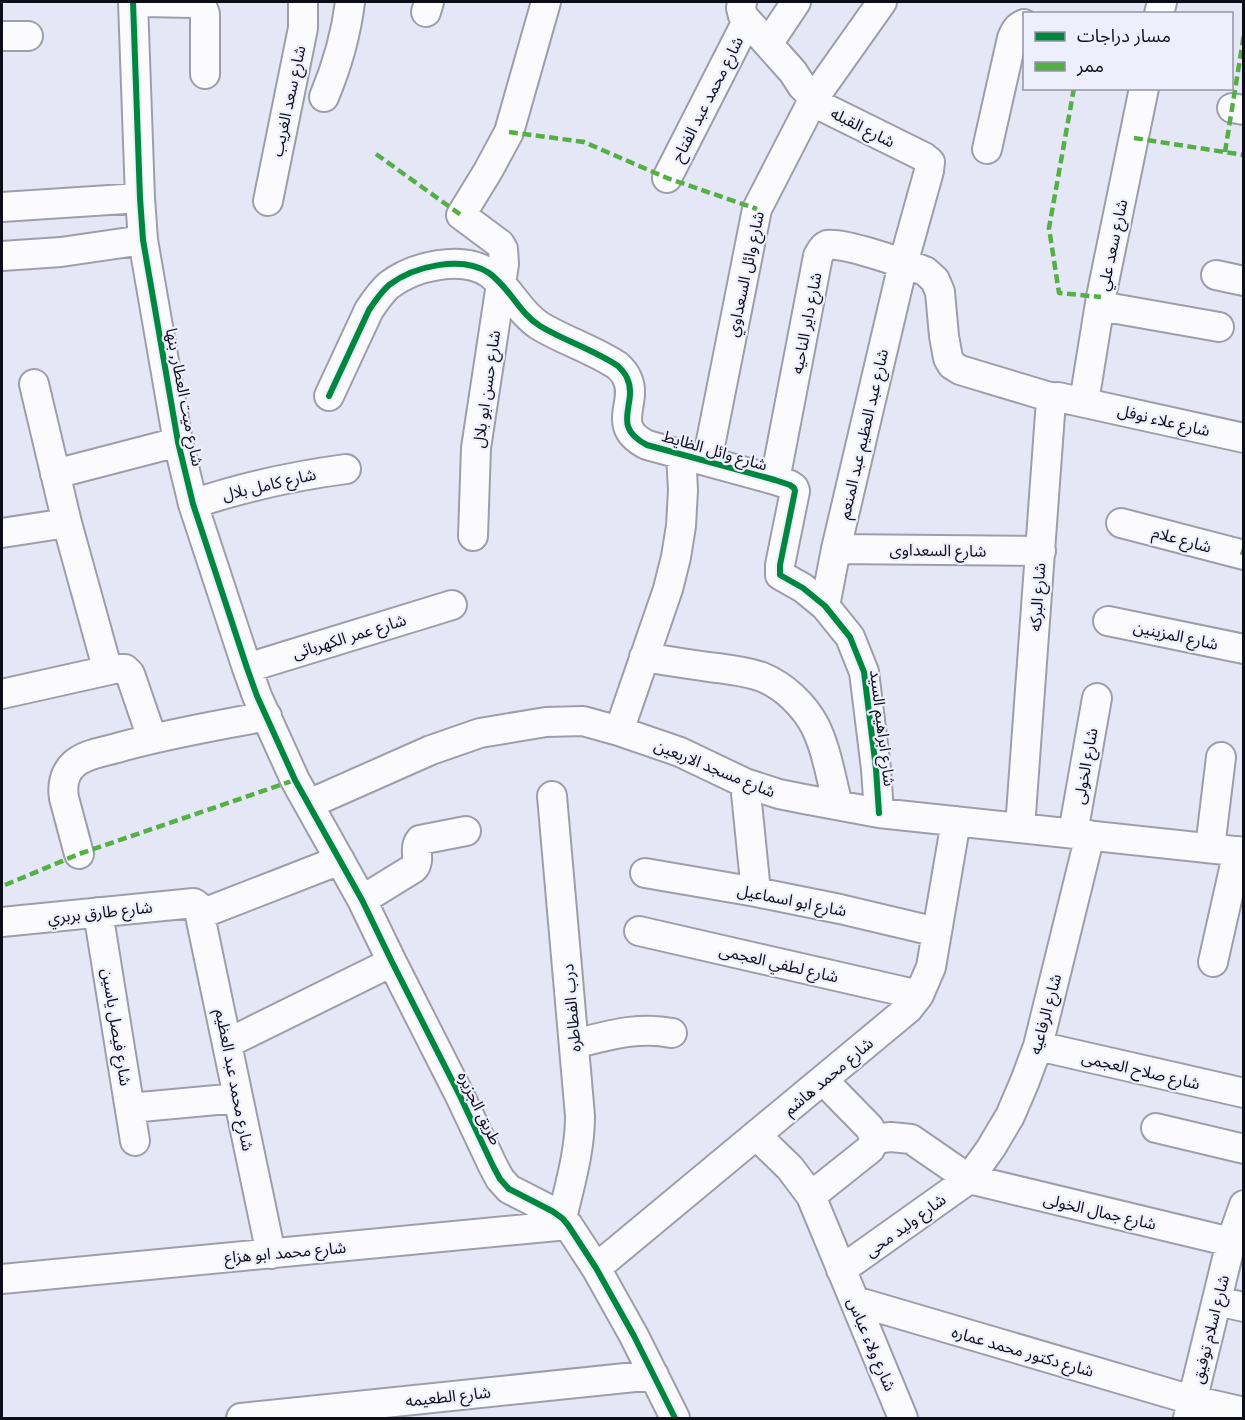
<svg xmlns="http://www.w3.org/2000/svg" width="1245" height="1420" viewBox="0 0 1245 1420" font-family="'Golos Text','Noto Sans Arabic',sans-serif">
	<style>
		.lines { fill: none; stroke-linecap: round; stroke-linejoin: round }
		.minor-casing { stroke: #9e9eab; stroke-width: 32 }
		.minor { stroke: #fbfbfe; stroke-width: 28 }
		.quiet { stroke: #54b045; stroke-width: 4.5; stroke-dasharray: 9 4.5; stroke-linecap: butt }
		.cycleway-casing { stroke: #eeeffd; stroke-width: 10 }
		.cycleway { stroke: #00873e; stroke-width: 6 }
		.labels { text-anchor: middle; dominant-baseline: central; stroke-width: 4.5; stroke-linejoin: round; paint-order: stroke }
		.street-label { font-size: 16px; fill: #0d0d19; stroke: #eeeffd }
	</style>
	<rect width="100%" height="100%" fill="#e6e7f6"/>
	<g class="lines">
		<defs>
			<path id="minor" d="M 133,2 L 140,198 L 143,240 L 178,442 L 193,504 L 247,668 L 257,696 L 295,780 L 362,900 L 392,962 L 460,1096 L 493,1166 L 500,1179 L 509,1189 L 552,1211 L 562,1218 L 568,1225 L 596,1268 L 634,1336 L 675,1418
				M 143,2 L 194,3 L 202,6 L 205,14 L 205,74
				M 742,2 L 741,8 L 743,16 L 793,72 L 802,86 L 814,98 L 825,108 L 924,157 L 930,162 L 929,171 L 903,264 L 836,549 L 825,606
				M 426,12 L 429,2
				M 1159,14 L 1162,2
				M 2,36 L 28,36
				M 768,44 L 796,2
				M 324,97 C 337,66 346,35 350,2
				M 1232,108 L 1244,110
				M 987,149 L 1012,38 C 1015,31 1017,27 1024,24
				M 667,178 L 747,21
				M 268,201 L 303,28 L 303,2
				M 2,207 L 140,198
				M 2,256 L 61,252 L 143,240
				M 1216,275 L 1244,281
				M 1100,306 L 1219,327
				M 34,384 L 67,523 L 106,664 L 112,669 L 125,669 L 130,674 L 152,738
				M 329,396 L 369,310 C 375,301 381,292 389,285 C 414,266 462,255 489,273 C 510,288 519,313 540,326 C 565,341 594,350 618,366 C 622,370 625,373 627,378 C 639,403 609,426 647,445 L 775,480 L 790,485 L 794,488 L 795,491 L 780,565 L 780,575 L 803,588 L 825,606 L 850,637 L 864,672 L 876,769 L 879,813
				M 1084,402 L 1101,297 L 1144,88
				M 707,461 L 757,209 L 814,98 L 882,2
				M 55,474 L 178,442
				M 775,480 L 818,256 C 821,251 822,247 827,245 C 841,241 908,265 925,271 L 935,280 L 940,292 L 944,336 L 948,358 L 952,365 L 960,370 L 1053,398
				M 193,504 C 243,487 293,476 346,469
				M 1121,523 L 1244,555
				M 2,533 L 67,523
				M 473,536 L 476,448 L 504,264 L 503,249 L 500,244 L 461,215 L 488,171 L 509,132 L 546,2
				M 836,549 L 1041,551
				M 1108,621 L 1244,649
				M 644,657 C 668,661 693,665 717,668 C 732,670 748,672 762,677 C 784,686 804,705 815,726 C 827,750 831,779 838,805
				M 247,668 L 452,605
				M 2,694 L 114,669
				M 619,731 L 668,589 L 676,557 L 681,526 L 683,490 L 681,454
				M 745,783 L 756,892
				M 552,796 L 580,1116 C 580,1151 570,1184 562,1218
				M 309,804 L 431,750 L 480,733 L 546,722 L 583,721 L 619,731 L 680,752 L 745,783 L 779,794 L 804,799 L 879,813 L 1244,852
				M 1020,828 L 1051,400 L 1053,398 L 1058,397 L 1244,438
				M 1073,833 L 1097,698
				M 1210,848 L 1221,757
				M 79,854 L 64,798 C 62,786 64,773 74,764 C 85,754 103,752 117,748 C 166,734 216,726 267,716
				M 645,873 L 756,892 L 840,909 L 937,932
				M 362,900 L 414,868 C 421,859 413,849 420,840 L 466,831
				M 98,912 L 135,1141
				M 201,914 L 340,860
				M 2,922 L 194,903 L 198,906 L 271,1254
				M 639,931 L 919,995
				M 1213,962 L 1238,851
				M 228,1043 L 392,962
				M 574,1044 C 607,1036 638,1026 672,1033
				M 1038,1046 L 1244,1093
				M 130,1108 L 238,1098
				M 1156,1128 L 1244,1149
				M 756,1135 L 790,1168 L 811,1196 L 903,1418
				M 874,1139 L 891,1137 L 911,1139 L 969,1179 L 1231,1242
				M 811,1196 L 870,1149 C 875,1141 874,1135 869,1127 L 823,1080
				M 596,1268 L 908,1009 L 919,995 L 931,967 L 956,821
				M 841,1270 L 969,1179 L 991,1148 L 1010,1116 L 1025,1081 L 1038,1046 L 1090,835
				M 2,1279 L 568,1225
				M 855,1301 L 1192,1400 L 1244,1412
				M 1217,1301 L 1244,1307
				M 241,1418 L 654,1375
				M 1188,1418 L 1231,1242 L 1244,1205"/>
		</defs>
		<use href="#minor" class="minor-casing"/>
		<use href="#minor" class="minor"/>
		<path class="quiet" d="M 1074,88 L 1049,228 L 1059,293 L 1101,297
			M 509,132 L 584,142 L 667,178 L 757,209
			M 1134,138 L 1244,155
			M 1225,152 L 1244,34
			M 376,154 L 461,215
			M 1242,555 L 1244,549
			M 5,885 L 79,854 L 295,780"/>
		<defs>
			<path id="cycleway" d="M 133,2 L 140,198 L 143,240 L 178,442 L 193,504 L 247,668 L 257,696 L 295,780 L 362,900 L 392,962 L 460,1096 L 493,1166 L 500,1179 L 509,1189 L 552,1211 L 562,1218 L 568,1225 L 596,1268 L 634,1336 L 675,1418
				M 329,396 L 369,310 C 375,301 381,292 389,285 C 414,266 462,255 489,273 C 510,288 519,313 540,326 C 565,341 594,350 618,366 C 622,370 625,373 627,378 C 639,403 609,426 647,445 L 775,480 L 790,485 L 794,488 L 795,491 L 780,565 L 780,575 L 803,588 L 825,606 L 850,637 L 864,672 L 876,769 L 879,813"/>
		</defs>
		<use href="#cycleway" class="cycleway-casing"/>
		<use href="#cycleway" class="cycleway"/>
	</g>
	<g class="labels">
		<g class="street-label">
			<text transform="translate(707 99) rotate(-63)">شارع محمد عبد الفتاح</text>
			<text transform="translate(288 101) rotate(-78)">شارع سعد الغريب</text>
			<text transform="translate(863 127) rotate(27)">شارع القبله</text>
			<text transform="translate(1112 245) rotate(-78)">شارع سعد علي</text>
			<text transform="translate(745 274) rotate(-78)">شارع وائل السعداوي</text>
			<text transform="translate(806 323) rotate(-79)">شارع داير الناحيه</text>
			<text transform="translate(486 389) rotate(-82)">شارع حسن ابو بلال</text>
			<text transform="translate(185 397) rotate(79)">شارع ميت العطار, بنها</text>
			<text transform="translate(1164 420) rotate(13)">شارع علاء نوفل</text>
			<text transform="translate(863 434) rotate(-77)">شارع عبد العظيم عبد المنعم</text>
			<text transform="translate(715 450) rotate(16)">شارع وائل الظايط</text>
			<text transform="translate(269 484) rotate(-13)">شارع كامل بلال</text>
			<text transform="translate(1182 539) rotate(15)">شارع علام</text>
			<text transform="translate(938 550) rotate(1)">شارع السعداوى</text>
			<text transform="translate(1037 597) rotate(-86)">شارع البركه</text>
			<text transform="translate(1176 635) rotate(12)">شارع المزينين</text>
			<text transform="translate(349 636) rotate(-17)">شارع عمر الكهربائى</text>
			<text transform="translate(883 728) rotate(83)">شارع ابراهيم السيد</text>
			<text transform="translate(1085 766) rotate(-80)">شارع الخولى</text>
			<text transform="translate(715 768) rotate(22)">شارع مسجد الاربعين</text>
			<text transform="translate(792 900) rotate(11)">شارع ابو اسماعيل</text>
			<text transform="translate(100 912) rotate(-6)">شارع طارق بربري</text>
			<text transform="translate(779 963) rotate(13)">شارع لطفي العجمى</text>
			<text transform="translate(571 1008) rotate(-95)">درب الفطاطره</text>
			<text transform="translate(1045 1014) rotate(-75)">شارع الرفاعيه</text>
			<text transform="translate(117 1027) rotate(81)">شارع فيصل ياسين</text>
			<text transform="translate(1141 1070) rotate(13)">شارع صلاح العجمى</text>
			<text transform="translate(828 1076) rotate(-40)">شارع محمد هاشم</text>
			<text transform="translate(235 1080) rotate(79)">شارع محمد عبد العظيم</text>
			<text transform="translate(480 1108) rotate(64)">طريق الجزيره</text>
			<text transform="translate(1100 1211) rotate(13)">شارع جمال الخولى</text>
			<text transform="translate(905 1225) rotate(-36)">شارع وليد محى</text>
			<text transform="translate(285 1252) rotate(-5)">شارع محمد ابو هزاع</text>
			<text transform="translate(1210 1329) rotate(-76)">شارع اسلام توفيق</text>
			<text transform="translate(872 1344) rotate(67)">شارع ولاء عباس</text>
			<text transform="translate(1023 1351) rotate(16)">شارع دكتور محمد عماره</text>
			<text transform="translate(448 1396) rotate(-6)">شارع الطعيمه</text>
		</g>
	</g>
	<rect width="1245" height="1420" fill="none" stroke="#0d0d19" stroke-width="6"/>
	<rect x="1023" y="12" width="210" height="78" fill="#eeeffd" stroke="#9495a2" stroke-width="1.5"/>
	<rect x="1035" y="32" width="30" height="9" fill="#00873e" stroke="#9495a2" stroke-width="1.5"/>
	<text x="1077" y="42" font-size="18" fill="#0d0d19">مسار دراجات</text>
	<rect x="1035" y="62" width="30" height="9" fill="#54b045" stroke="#9495a2" stroke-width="1.5"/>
	<text x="1077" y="72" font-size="18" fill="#0d0d19">ممر</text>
</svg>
